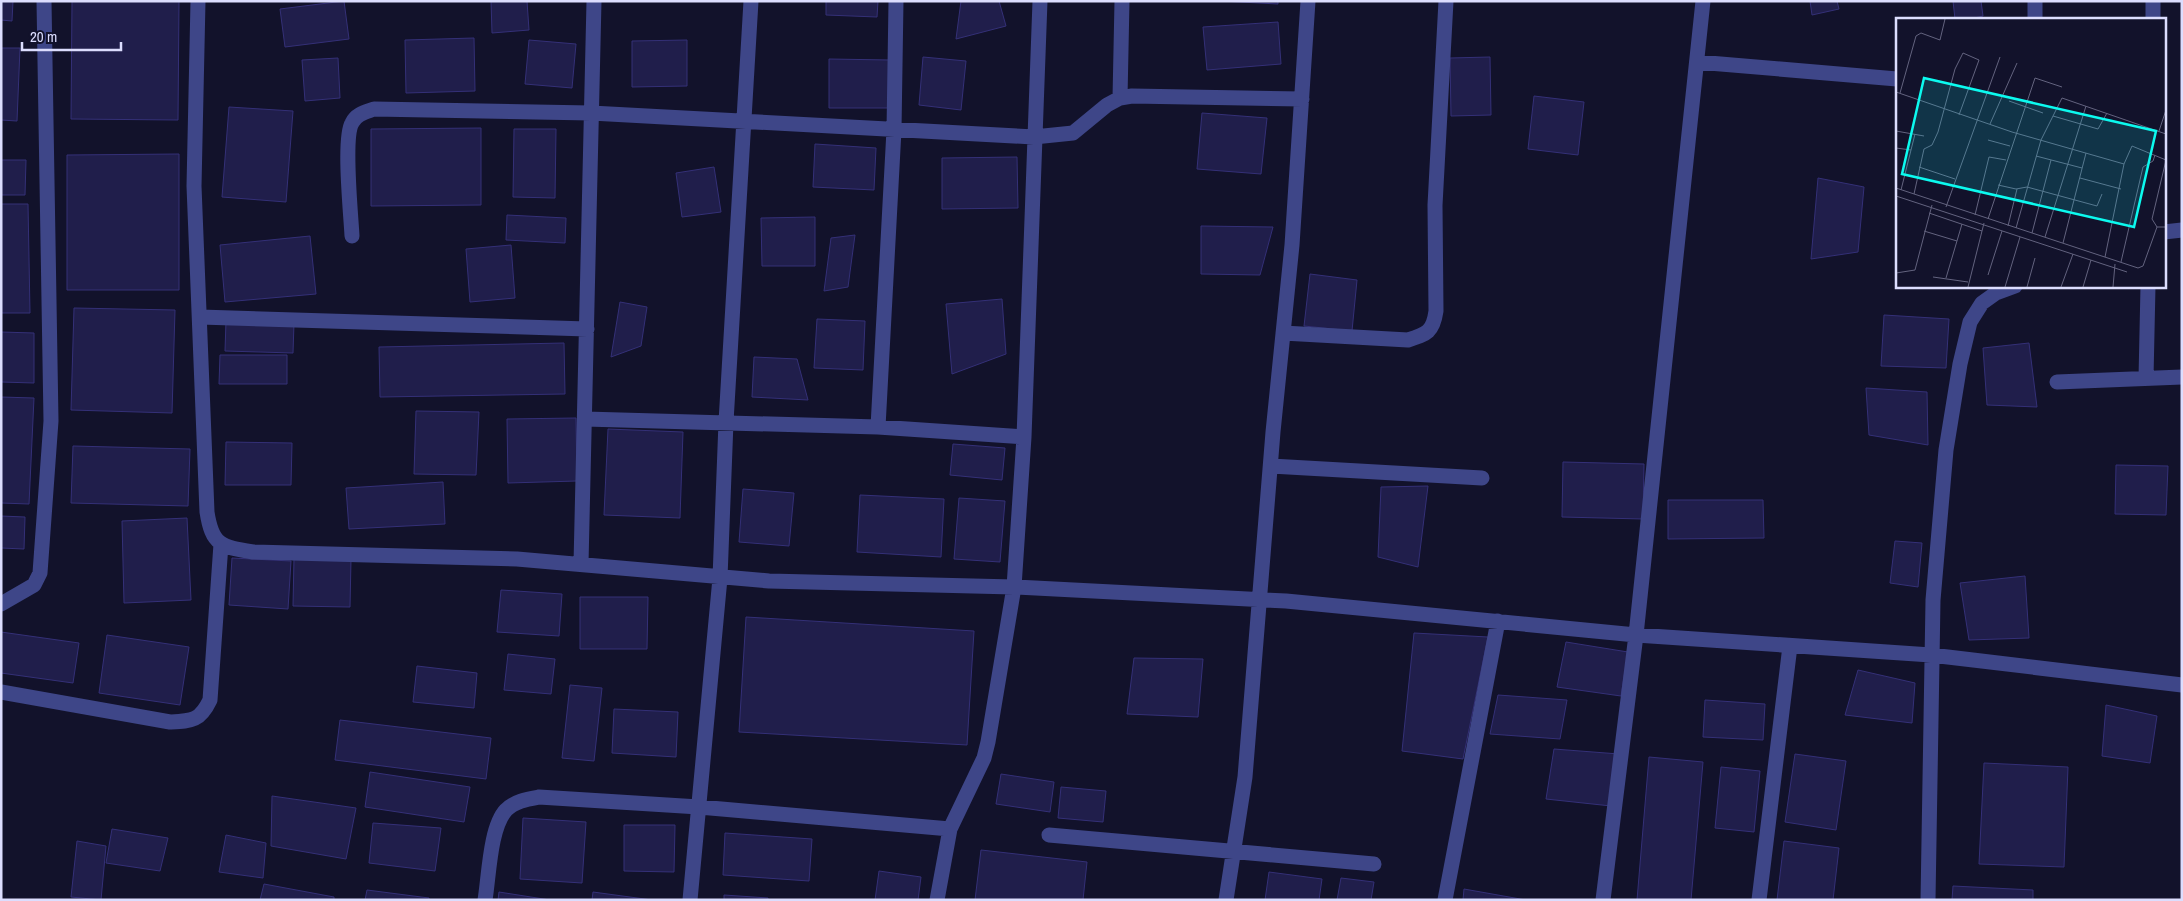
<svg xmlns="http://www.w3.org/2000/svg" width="2183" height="901" viewBox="0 0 2183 901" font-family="'Archivo Narrow',sans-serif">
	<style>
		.building { fill: #201e4b; stroke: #343077 }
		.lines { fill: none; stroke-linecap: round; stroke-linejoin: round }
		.minor { stroke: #3e4688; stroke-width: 15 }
		.inset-road { fill: none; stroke: #63637f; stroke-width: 1 }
		.view { fill: #0cfaef; fill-opacity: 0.15; stroke: #0cfaef; stroke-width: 2.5 }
		.inset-edge { fill: none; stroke: #dcddfe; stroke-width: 2.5 }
	</style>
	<rect width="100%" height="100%" fill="#12122b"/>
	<path class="building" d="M 1,1 L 13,1 L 12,21 L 1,20 Z
		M 72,1 L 179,1 L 178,120 L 71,119 Z
		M 344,1 L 349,39 L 285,47 L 280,9 Z
		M 491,1 L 527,1 L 529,30 L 492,33 Z
		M 826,1 L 878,1 L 877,17 L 826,15 Z
		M 961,1 L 999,1 L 1006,26 L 956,39 Z
		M 1221,1 L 1278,1 L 1278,4 Z
		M 1810,1 L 1837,1 L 1839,9 L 1812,15 Z
		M 1953,1 L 1981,1 L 1983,16 L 1970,19 L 1955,19 Z
		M 1278,22 L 1281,64 L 1207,70 L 1203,27 Z
		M 474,38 L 475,91 L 406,93 L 405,40 Z
		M 529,40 L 576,44 L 572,88 L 525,84 Z
		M 687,40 L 687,86 L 632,87 L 632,41 Z
		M 1,48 L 20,48 L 17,121 L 1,120 Z
		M 923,57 L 966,61 L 961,110 L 919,105 Z
		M 1490,57 L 1491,115 L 1451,116 L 1450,58 Z
		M 338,58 L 340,98 L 305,101 L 302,60 Z
		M 829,59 L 890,60 L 889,108 L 829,108 Z
		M 1534,96 L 1584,102 L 1578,155 L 1528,149 Z
		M 229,107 L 293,111 L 286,202 L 222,197 Z
		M 1202,113 L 1267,118 L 1261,174 L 1197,169 Z
		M 481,128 L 481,205 L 371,206 L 371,129 Z
		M 514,129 L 556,129 L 555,198 L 513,197 Z
		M 815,144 L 876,148 L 874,190 L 813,187 Z
		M 179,154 L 179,290 L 67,290 L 67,155 Z
		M 1017,157 L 1018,208 L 942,209 L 942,158 Z
		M 1,160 L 26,160 L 25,195 L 1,195 Z
		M 714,167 L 721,212 L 682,217 L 676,173 Z
		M 1818,178 L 1864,187 L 1858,252 L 1811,259 Z
		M 1,204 L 28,204 L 30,313 L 1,313 Z
		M 507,215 L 566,218 L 565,243 L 506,240 Z
		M 815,217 L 815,266 L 762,266 L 761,218 Z
		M 1201,226 L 1273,227 L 1260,275 L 1201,274 Z
		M 855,235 L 848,287 L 824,291 L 831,238 Z
		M 310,236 L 316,294 L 225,302 L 220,245 Z
		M 511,245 L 515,298 L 470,302 L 466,249 Z
		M 1310,274 L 1357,280 L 1352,331 L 1304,326 Z
		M 1002,299 L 1006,354 L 952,374 L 946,304 Z
		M 620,302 L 647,307 L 641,346 L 611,357 Z
		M 74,308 L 175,310 L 172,413 L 71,410 Z
		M 1884,315 L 1949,319 L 1946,368 L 1881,366 Z
		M 817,319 L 865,321 L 863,370 L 814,368 Z
		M 226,321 L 294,323 L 293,353 L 225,351 Z
		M 1,332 L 34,333 L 34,383 L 1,382 Z
		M 564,343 L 565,394 L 380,397 L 379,347 Z
		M 2029,343 L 2037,407 L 1987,405 L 1983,348 Z
		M 220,355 L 287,355 L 287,384 L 219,384 Z
		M 754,357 L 797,359 L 808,400 L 752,397 Z
		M 1866,388 L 1927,392 L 1928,445 L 1869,435 Z
		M 1,397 L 34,398 L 29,504 L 1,503 Z
		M 416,411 L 479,412 L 476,475 L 414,474 Z
		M 576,418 L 577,481 L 508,483 L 507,419 Z
		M 608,429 L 683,432 L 680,518 L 604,515 Z
		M 226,442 L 292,443 L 291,485 L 225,485 Z
		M 953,444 L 1005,448 L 1002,480 L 950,475 Z
		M 73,446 L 190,449 L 188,506 L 71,503 Z
		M 1563,462 L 1644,464 L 1643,519 L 1562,517 Z
		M 2116,465 L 2168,466 L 2166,515 L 2115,514 Z
		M 443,482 L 445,524 L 349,529 L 346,488 Z
		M 1428,486 L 1418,567 L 1378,557 L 1381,487 Z
		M 743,489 L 794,493 L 789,546 L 739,542 Z
		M 860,495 L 944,499 L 941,557 L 857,552 Z
		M 959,498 L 1005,501 L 1000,562 L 954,559 Z
		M 1668,500 L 1763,500 L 1764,538 L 1668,539 Z
		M 1,516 L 25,517 L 24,549 L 1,548 Z
		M 187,518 L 191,600 L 124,603 L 122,521 Z
		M 1895,541 L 1922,543 L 1918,587 L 1890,583 Z
		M 232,558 L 291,561 L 288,609 L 229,605 Z
		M 294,558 L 351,559 L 350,607 L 293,606 Z
		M 2025,576 L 2029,638 L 1969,640 L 1960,583 Z
		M 501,590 L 562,594 L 559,636 L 497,632 Z
		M 580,597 L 648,597 L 647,649 L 580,649 Z
		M 746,617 L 974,631 L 967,745 L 739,732 Z
		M 1,632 L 79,643 L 73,683 L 1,673 Z
		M 1414,633 L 1488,637 L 1463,759 L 1402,751 Z
		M 107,635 L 189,647 L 180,705 L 99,693 Z
		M 1566,642 L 1628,652 L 1621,696 L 1557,687 Z
		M 508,654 L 555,659 L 551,694 L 504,690 Z
		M 1134,658 L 1203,659 L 1198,717 L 1127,714 Z
		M 417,666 L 477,673 L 474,708 L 413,702 Z
		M 1858,670 L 1915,683 L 1912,723 L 1845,715 Z
		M 570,685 L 602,688 L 594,761 L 562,758 Z
		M 1498,695 L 1567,700 L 1560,739 L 1490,734 Z
		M 1705,700 L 1765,704 L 1763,740 L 1703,737 Z
		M 2106,705 L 2157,716 L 2150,763 L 2102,756 Z
		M 614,709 L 678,712 L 676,757 L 612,753 Z
		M 340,720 L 491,738 L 486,779 L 335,760 Z
		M 1554,749 L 1619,754 L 1611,806 L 1546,799 Z
		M 1795,754 L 1846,761 L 1836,830 L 1785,822 Z
		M 1649,757 L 1703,762 L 1691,900 L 1637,900 Z
		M 1984,763 L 2068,767 L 2064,867 L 1979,864 Z
		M 1721,767 L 1760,771 L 1754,832 L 1715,828 Z
		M 370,772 L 470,787 L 464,822 L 365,807 Z
		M 1001,774 L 1054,782 L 1050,812 L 996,804 Z
		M 1061,787 L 1106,791 L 1103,822 L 1058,818 Z
		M 272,796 L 356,808 L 346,859 L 271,846 Z
		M 523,818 L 586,822 L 582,883 L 520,879 Z
		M 373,823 L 441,828 L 435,871 L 369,863 Z
		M 624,825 L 675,825 L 674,872 L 624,871 Z
		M 112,829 L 168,838 L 160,871 L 106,863 Z
		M 725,833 L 812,839 L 809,881 L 723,875 Z
		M 226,835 L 266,843 L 263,878 L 219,872 Z
		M 77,841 L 106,846 L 101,900 L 71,897 Z
		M 1784,841 L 1839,848 L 1833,900 L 1777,900 Z
		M 981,850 L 1087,862 L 1083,900 L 975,900 Z
		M 879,871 L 921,877 L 918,900 L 875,900 Z
		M 1269,872 L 1322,879 L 1319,900 L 1265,900 Z
		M 1341,878 L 1374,882 L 1371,900 L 1337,900 Z
		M 264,884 L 334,897 L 334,900 L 260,900 Z
		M 1953,886 L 2033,890 L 2033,900 L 1952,900 Z
		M 1464,889 L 1526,900 L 1463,900 Z
		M 367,890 L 429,898 L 429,900 L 365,900 Z
		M 499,892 L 550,900 L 498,900 Z
		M 593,892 L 652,900 L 592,900 Z
		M 724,895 L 768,898 L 768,900 L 724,900 Z"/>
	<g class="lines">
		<path class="minor" d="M 198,1 L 194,186 L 207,512 C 212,545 221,547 253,552 L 517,559 L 769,581 L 1014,587 L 1286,601 L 1636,635 L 1931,655 L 2182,685
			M 2035,1 L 2035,19
			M 2153,19 L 2153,1
			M 1697,62 L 1897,79
			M 1120,98 L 1122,1
			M 2164,232 L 2182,230
			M 352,236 C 351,215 343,138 352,123 C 356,114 366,112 374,109 L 591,113 L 1034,137 L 1073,133 L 1107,105 L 1120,98 L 1132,96 L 1302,99
			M 200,317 L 587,329
			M 1283,333 L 1408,340 C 1427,334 1433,332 1436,311 L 1435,205 L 1446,1
			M 2146,378 L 2148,286
			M 2057,382 L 2182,377
			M 585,419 L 878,427 L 1024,437
			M 878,427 L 894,130 L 896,1
			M 1271,466 L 1482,478
			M 581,564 L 594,1
			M 1,604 L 34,585 L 40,573 L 51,421 L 44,1
			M 1,692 L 170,722 C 192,721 200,721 210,700 L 221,544
			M 1049,835 L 1374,864
			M 485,900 C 489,876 490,827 506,810 C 515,801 528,799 539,797 L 699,807 L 950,829
			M 690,900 L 720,578 L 726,422 L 751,1
			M 937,900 L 950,829 L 984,758 L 988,742 L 1014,587 L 1024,437 L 1040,1
			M 1226,900 L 1245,777 L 1273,432 L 1292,245 L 1308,1
			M 1445,900 L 1498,621
			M 1603,900 L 1636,635 L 1703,1
			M 1759,900 L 1790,646
			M 1928,900 L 1933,600 L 1946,450 L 1960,364 L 1970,322 L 1982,303 L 1996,293 L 2015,286"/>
	</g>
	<g transform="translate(1896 18)">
		<rect width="270" height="270" fill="#12122b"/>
		<path class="inset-road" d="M 0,74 L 116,114 L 228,146 L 209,239M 4,75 L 20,18 L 25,15 L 44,22 L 49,1M 113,83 L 147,95M 157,98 L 202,111 L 211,95M 94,106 L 121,45M 0,113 L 28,118M 263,113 L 270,92M 92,122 L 114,128M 0,130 L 15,132M 140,138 L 186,150M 228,146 L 236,128 L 270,142M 23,149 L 59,161M 184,160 L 225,171M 102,167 L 120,171 L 131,169 L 201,188 L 206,176M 0,170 L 242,250 L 247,248 L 261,209 L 270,209M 5,172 L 19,116M 18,176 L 28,131 L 36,127 L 42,114 L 59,51 L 67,35 L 83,42 L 63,97M 0,178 L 231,254M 50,189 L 104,39M 33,195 L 86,213M 79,197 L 93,139 L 110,142M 92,201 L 139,60 L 166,69M 112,208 L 121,171M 261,209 L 256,201 L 270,142M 120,210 L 145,122 L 166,80 L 270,116M 28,213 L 61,223M 136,215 L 155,142M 149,219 L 190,88M 167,225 L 190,135M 225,244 L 247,149 L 257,143 L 259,137M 0,255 L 19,252 L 36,187M 92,257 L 106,213M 37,259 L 72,264M 50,260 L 66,206M 72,269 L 88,205M 109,269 L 124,219M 131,269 L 139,240M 165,269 L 177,236M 187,269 L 195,242M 217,269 L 219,246"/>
		<path class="view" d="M 28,60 L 260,113 L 238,209 L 6,156 Z"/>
		<rect width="270" height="270" class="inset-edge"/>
	</g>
	<rect width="2183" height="901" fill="none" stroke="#dcddfe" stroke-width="5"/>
	<path d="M22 42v8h99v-8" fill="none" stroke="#dcddfe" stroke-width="2.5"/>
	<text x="30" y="42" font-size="15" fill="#dcddfe" stroke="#12122b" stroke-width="4" paint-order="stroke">20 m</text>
</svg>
